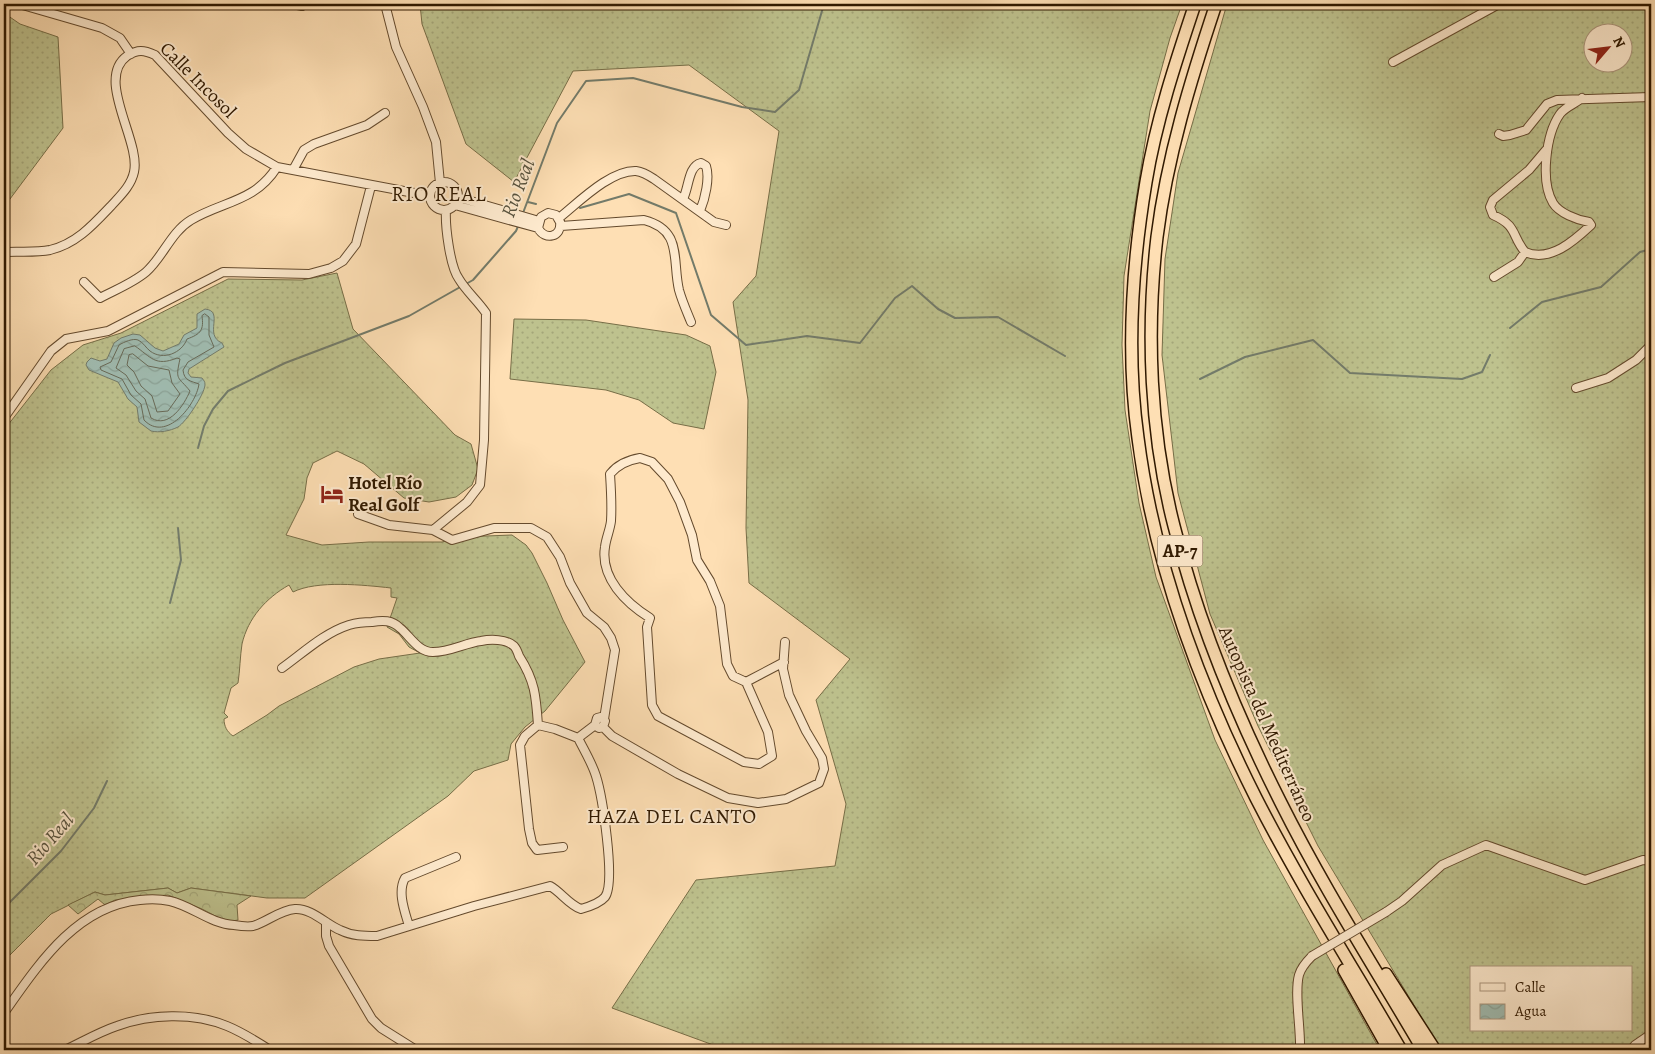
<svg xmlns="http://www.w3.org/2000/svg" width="1655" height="1054" viewBox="0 0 1655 1054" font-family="Alegreya,serif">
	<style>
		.grass { fill: url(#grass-dots); stroke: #776e47; fill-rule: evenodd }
		.forest { fill: url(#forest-crowns); stroke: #776e47 }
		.water { fill: url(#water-waves); stroke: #737b6a }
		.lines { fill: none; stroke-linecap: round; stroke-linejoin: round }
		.shore { stroke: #686a58; stroke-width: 1 }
		.stream { stroke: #737b6a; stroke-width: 2 }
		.minor-casing { stroke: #644a2d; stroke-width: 10 }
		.highway-casing { stroke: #301900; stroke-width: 14 }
		.minor { stroke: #feeace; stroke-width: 8 }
		.highway { stroke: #fedfb4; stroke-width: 11 }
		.minor-bridge-casing { stroke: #644a2d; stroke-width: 10; stroke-linecap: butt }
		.minor-bridge { stroke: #feeace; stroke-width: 8 }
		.labels { text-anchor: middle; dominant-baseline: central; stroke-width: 4; stroke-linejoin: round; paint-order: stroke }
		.shield { fill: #feeace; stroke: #6e583e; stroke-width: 1 }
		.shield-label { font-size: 18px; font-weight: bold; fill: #301900 }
		.street-label { font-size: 19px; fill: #301900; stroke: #feeace }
		.poi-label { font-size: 19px; font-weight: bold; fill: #301900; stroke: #feeace; text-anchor: start }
		.water-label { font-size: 20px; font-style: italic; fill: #57523e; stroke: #feeace }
		.neighbourhood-label { font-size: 20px; letter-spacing: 1px; fill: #301900; stroke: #feeace }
		.quarter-label { font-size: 21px; letter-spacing: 1px; fill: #301900; stroke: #feeace }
	</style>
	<defs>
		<pattern id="grass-dots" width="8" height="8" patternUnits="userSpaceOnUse" patternTransform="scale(1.25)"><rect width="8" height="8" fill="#bec28e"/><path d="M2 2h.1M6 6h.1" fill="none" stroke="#a4a679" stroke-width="1.8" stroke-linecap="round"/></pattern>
		<pattern id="forest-crowns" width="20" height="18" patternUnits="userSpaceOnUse" patternTransform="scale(1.25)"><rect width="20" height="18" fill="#bec28e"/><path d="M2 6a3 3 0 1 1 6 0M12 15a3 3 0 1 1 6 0" fill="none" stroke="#a4a679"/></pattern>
		<pattern id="water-waves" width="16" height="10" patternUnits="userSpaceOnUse" patternTransform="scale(1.25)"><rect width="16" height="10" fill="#a0bcb1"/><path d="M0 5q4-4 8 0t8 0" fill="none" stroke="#8aa196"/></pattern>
	</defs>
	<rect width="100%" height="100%" fill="#fedfb4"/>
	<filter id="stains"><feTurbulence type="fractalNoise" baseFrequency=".004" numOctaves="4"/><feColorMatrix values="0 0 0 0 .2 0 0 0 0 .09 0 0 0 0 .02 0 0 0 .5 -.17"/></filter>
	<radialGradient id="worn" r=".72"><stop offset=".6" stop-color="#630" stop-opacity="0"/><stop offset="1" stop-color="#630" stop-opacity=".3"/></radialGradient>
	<path class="grass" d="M 420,4 L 1182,4 L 1170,38 L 1150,111 L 1124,276 L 1122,345 L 1125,410 L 1139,503 L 1156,577 L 1215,740 L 1263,840 L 1380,1050 L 727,1050 L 612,1008 L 696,880 L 835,866 L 846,804 L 816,700 L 850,659 L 749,583 L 746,528 L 748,400 L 733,302 L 756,276 L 779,131 L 689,65 L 573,71 L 514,182 L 466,144 L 422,24 Z
		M 1227,4 L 1651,4 L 1651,1050 L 1441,1050 L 1318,846 L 1258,726 L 1210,614 L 1178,493 L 1162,355 L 1165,259 L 1178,173 ZM 1592,32 L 1622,32 L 1622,62 L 1592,62 ZM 1471,968 L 1631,968 L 1631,1030 L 1471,1030 Z
		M 4,13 L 20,24 L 58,37 L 63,128 L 4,207 Z
		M 337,273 L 353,329 L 455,435 L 471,444 L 478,469 L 472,485 L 456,497 L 429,502 L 404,498 L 364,464 L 337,451 L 313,463 L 307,478 L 304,499 L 286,535 L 322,545 L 369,542 L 442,542 L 461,537 L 512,535 L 526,545 L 532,553 L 547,583 L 563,620 L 585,662 L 545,711 L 525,727 L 511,744 L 508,760 L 474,771 L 448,796 L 305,898 L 267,898 L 191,888 L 177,893 L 168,888 L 105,895 L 95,892 L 51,914 L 4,961 L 4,430 L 51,370 L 83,345 L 121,333 L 228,279 L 302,280 ZM 289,585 L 293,592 C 317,580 364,585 391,588 L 391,597 L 397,598 L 387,627 L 399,634 L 409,647 L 420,653 L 379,659 L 354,667 L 279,706 L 267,715 L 233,736 C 227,732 224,726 224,719 L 228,717 L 224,713 L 231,688 L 238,683 C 240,670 240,657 242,644 C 248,618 266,598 289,585 Z
		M 514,319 L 586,320 L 686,335 L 710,346 L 716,372 L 704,429 L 673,423 L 639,400 L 606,390 L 510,379 Z"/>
	<path class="forest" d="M 168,888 L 177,893 L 191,888 L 251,896 L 237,905 L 238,920 L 227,922 L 202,909 L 168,895 L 115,900 L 105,905 L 98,899 L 78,914 L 68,905 L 95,892 L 105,895 Z"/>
	<path class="water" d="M 205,309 C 225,311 203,335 222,343 L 224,347 L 189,369 L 188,373 L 191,377 L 202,378 C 204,381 205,381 205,385 C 204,395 186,422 178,427 C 170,431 159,433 151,431 L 139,422 L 137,407 L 128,399 L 118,382 L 89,370 L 86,365 L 87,362 L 91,358 L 100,361 L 107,359 L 114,343 L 121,338 L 133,334 L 140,335 L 155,348 L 163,351 L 179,344 L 184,335 L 197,328 L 197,314 Z"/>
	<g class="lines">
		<path class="shore" d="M 205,314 L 209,317 L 209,335 L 214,347 L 188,362 L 183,370 C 184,381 191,381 199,384 C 196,405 166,443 144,420 L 141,404 L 131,395 L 122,379 L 101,370 L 100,367 L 111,362 L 119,345 C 124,342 133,338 138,340 C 143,342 146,348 150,351 C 163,361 182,353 187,339 C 201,334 204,330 202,316 Z
			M 135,346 C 151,357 155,367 177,358 L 180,359 C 175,381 178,376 190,391 C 184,405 169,429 151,418 L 145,399 L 136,391 L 126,375 L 116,368 L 124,349 Z
			M 133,354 L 148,366 L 169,370 L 172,383 L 180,394 L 168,411 L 157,412 L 152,396 L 141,386 L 134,372 L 127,365 L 129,355 Z"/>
		<path class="stream" d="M 528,202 L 536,204
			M 580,208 L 629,194 L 676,213 L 711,315 L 746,345 L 807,336 L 860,343 L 895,298 L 912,286 L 938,309 L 955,318 L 998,317 L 1065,356
			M 523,213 L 557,123 L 586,81 L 633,78 L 742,107 L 775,112 L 799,90 L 824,4
			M 466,284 L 473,280 L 516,231 L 519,224
			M 1510,328 L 1542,302 L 1601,287 L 1640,252 L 1651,249
			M 1200,379 L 1245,357 L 1313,340 L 1350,373 L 1462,379 L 1482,372 L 1490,355
			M 198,448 L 204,426 L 213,409 L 228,391 L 285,363 L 409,316 L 462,286
			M 170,603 L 181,560 L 178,528
			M 4,908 L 61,851 L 94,808 L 107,781"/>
		<defs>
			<path id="minor" d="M 19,4 L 102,28 L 120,38 L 131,54
				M 293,4 L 302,6 L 305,4
				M 385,4 L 396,47 L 423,107 L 436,142 L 440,183
				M 1393,62 L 1499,4
				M 1499,134 L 1503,136 L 1510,135 L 1526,130 L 1547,104 L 1557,100 L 1651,97
				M 1546,150 L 1529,170 L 1493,200 L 1490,207 L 1493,215 C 1518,226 1511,235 1525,252 C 1550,263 1575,240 1591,225 L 1589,222 C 1577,220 1559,213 1553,203 C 1540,181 1546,134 1560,114 C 1565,107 1575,104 1582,98
				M 293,170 L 304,150 L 314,144 L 367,125 L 385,113
				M430 196a14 14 0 1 1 28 0a14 14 0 1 1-28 0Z
				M 457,197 L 539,221
				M 683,199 C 689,188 688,166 701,163 L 706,166 C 710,178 705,199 700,211
				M 455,205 L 538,228 C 545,241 562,237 560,222 L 556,215 L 548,213 L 541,217 L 538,228
				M 559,218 C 578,203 610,170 636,171 C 643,172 648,175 654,179 L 714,222 L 726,225
				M 561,226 L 644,220 C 683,230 672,260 679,290 C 682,301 687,312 691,322
				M 4,252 C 18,251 35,253 50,250 C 76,244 93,225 111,206 C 120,196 131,186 134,172 C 141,141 95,79 127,56 C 138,49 144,50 155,55 L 228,133 L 246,149 L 277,167 L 430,196
				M 1494,277 L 1518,262 L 1525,252
				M 84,282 L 100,298 C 115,290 133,283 146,272 C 163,257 171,232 191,220 C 223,201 255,202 277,167
				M 1576,388 L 1608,378 L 1636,360 L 1651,345
				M 4,418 L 51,351 L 66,339 L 108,331 L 223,272 L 309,274 L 331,268 L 343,261 L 356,244 L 371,186
				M 640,458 L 652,462 L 668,479 L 680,502 L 692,535 L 697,560 L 710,581 L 720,606 L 727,664 L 733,676 L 746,682 L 768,732 L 772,756 L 759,764 L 744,762 L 658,716 L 652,705 L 647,627 L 650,618 C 626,603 600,578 605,547 C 606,538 610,530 611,521 C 612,505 611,489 610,474 C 618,464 628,460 640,458 Z
				M 358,514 L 389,525 L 433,530 L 452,540 L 494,528 L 531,528 L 547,537 L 560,557 L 570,583 L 587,613 L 604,627 L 611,638 L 615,650 L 604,719
				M 433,530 L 467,502 L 480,485 L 484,440 L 486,313 C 478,301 466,291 459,279 C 450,267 445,226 446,210
				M 282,668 C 303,653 324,633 349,625 C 356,623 365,622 372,622 C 383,620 392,620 400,628 C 410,636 418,652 433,652 C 450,652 465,643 481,641 C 491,639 506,639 514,646 C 516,648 518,653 519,656 C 535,681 536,696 538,725 L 525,736 L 520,745 L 529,829 L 532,843 L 537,850 L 563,847
				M 746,682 L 784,662
				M 603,727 L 612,736 L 678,774 L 728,798 L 758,803 L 786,799 L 819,783 L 824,769 L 822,758 L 806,731 L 789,695 L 783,669 L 785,642
				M 578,738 L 595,725 L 597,718 L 601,717 L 605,721 L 603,727 L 599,728 L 595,725
				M 1386,912 L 1402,901 L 1442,865 L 1486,845 L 1585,880 L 1643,860 L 1651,861
				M 326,922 L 326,936 L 329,946 L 372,1019 L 381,1028 L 416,1050
				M 409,926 C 405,912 397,892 405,878 L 456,857
				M 4,1013 C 38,965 76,906 140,900 C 150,899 160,899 170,901 C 192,906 211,924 234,925 C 240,926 247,927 253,926 C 267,922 280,910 295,909 C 311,908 326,924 340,930 C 352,936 364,936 377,936 L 474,906 L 550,886 C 561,892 569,905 581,909 C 588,907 600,903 605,897 C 616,882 602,795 596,776 C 592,763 584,750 578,738 L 555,729 L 538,725
				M 65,1050 C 82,1042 99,1032 117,1026 C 150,1014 193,1012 227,1026 C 242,1032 256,1041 270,1050
				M 1300,1050 C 1301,1029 1294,993 1299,975 C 1301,968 1307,961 1312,956
				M 1631,1050 L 1635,1045 L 1651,1034"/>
			<path id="highway" d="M 1195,4 C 1176,61 1156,121 1146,182 C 1132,266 1126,353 1138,438 C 1154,564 1199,685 1256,798 C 1300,884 1352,966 1401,1050
				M 1216,4 C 1191,79 1167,157 1157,237 C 1146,332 1150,433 1174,526 C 1198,622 1236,714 1281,803 C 1323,887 1375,968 1423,1050
				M 1344,970 L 1389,1050
				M 1386,974 L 1435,1050"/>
		</defs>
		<use href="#minor" class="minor-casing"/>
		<use href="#highway" class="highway-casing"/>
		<use href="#minor" class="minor"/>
		<use href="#highway" class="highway"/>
		<defs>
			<path id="minor-bridge" d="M 1312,956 L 1386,912"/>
		</defs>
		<use href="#minor-bridge" class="minor-bridge-casing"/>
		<use href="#minor-bridge" class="minor-bridge"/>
	</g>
	<defs>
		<symbol id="hotel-bare" viewBox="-9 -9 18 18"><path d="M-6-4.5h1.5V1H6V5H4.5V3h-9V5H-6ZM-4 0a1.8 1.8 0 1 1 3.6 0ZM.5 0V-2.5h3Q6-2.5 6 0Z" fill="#8f2418" stroke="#feeace" stroke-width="2.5" paint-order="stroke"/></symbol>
	</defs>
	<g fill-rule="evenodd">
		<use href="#hotel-bare" x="316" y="478" width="32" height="32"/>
	</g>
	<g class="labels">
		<rect class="shield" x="1157.5" y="535.5" width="45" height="31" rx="4"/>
		<g class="shield-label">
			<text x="1180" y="551">AP-7</text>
		</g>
		<g class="street-label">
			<text transform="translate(198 80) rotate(45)">Calle Incosol</text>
			<text transform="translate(1267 724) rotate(66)">Autopista del Mediterráneo</text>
		</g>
		<g class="poi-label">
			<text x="348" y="483">Hotel Río<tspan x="348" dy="22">Real Golf</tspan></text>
		</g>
		<g class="water-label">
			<text transform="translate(518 188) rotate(-69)">Rio Real</text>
			<text transform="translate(50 839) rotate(-49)">Rio Real</text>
		</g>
		<g class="neighbourhood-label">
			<text x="672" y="816">HAZA DEL CANTO</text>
		</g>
		<g class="quarter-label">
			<text x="439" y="194">RIO REAL</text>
		</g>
	</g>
	<rect width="1655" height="1054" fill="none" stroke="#fedfb4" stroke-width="20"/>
	<rect x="5" y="5" width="1645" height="1044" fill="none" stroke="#301900" stroke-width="2.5"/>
	<rect x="10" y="10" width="1635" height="1034" fill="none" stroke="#301900"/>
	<rect x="1470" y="966" width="162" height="65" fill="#feeace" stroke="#ac967c"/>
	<rect x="1480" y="983" width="25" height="8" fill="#feeace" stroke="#ac967c"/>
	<text x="1515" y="992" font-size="15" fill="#301900">Calle</text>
	<rect x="1480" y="1004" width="25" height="15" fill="url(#water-waves)" stroke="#ac967c"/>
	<text x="1515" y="1016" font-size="15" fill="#301900">Agua</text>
	<g transform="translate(1608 48) rotate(62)"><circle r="24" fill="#feeace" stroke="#ac967c"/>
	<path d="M0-4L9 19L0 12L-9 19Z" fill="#8f2418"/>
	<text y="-8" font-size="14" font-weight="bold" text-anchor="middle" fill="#301900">N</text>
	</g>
	<rect width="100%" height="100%" filter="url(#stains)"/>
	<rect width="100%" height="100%" fill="url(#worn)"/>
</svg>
